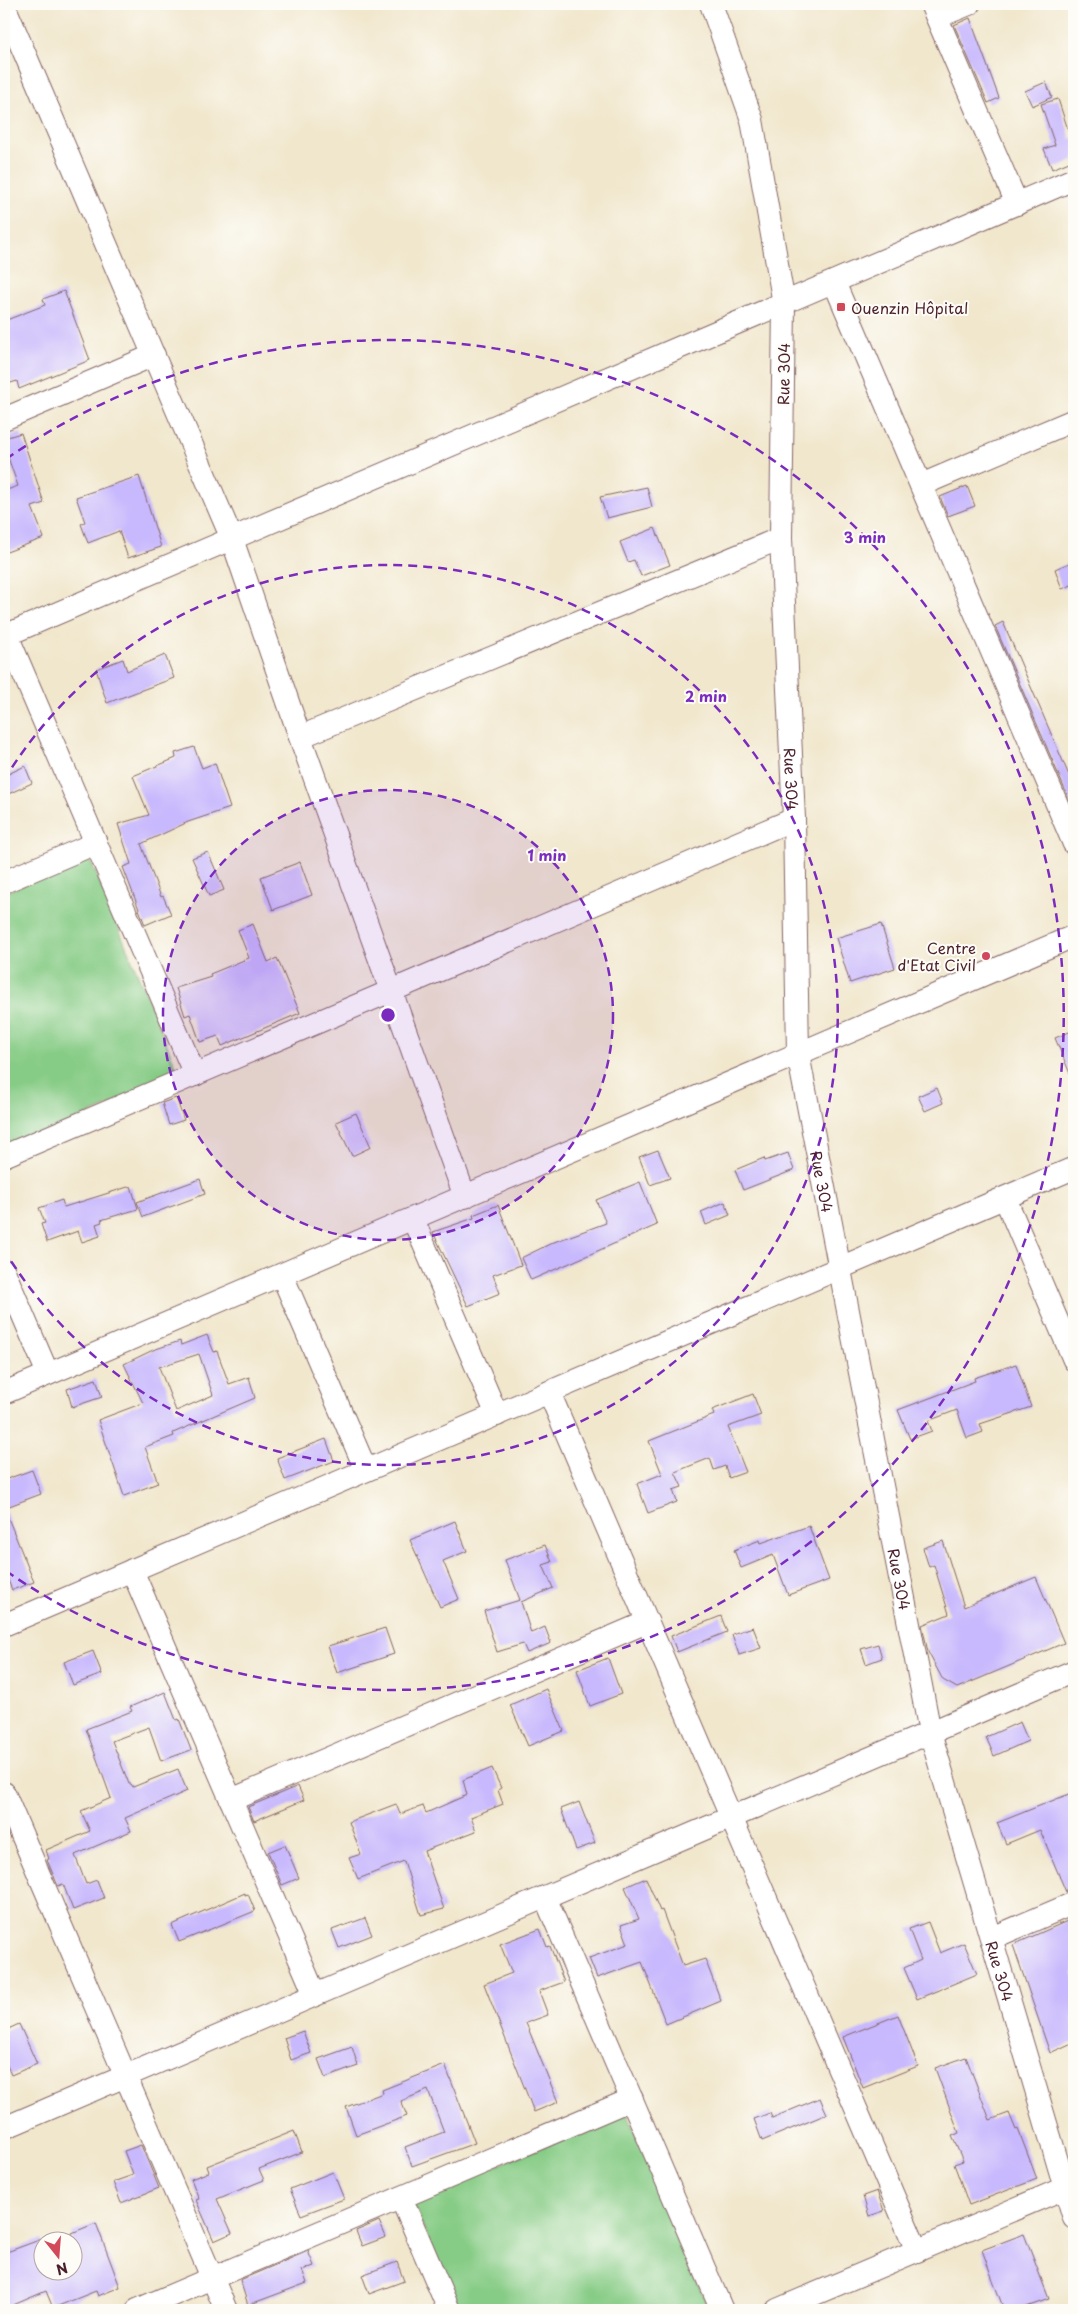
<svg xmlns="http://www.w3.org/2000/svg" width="1078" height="2314" viewBox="0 0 1078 2314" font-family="'Playpen Sans',sans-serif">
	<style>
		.green { fill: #87cc86; stroke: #687658 }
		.building { fill: #c8b8fd; fill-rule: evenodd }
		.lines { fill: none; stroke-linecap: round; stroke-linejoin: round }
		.minor-casing { stroke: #846564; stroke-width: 24 }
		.minor { stroke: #fff; stroke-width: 22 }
		.ring { fill: none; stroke: #7b2cbf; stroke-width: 2.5; stroke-dasharray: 9 6 }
		.poi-dot { fill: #d1495b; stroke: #fdfcf7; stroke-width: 2 }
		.labels { text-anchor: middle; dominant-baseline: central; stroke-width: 4; stroke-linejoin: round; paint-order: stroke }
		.poi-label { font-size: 15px; fill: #4a1f2b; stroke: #fdfcf7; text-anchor: start }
		.street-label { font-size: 15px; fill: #4a1f2b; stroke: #fdfcf7 }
		.centre { fill: #7b2cbf; stroke: #fdfcf7; stroke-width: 2.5 }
		.ring-label { font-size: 15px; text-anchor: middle; font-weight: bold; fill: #7b2cbf; stroke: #fdfcf7; stroke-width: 4; stroke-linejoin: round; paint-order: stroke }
	</style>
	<rect width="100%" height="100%" fill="#fdfcf7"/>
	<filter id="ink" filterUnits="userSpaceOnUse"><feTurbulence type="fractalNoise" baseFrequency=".02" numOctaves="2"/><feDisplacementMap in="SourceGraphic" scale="10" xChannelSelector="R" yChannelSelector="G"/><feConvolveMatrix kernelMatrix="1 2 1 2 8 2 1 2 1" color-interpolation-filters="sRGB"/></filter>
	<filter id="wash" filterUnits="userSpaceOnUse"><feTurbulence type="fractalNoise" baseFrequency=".0096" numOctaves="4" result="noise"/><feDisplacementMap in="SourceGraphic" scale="20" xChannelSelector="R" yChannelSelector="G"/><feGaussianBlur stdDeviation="1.12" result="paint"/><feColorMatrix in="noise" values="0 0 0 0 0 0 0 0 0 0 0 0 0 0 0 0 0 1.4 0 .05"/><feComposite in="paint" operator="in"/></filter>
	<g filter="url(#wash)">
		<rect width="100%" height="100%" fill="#f1e7cd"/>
		<path class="green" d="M 89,857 L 180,1076 L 4,1150 L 4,893 Z
			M 626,2112 L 709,2310 L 458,2310 L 412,2201 Z"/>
		<g id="blocks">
			<path class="building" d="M 970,18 L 999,98 L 988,103 L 954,25 Z
				M 1046,82 L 1052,97 L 1032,106 L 1025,91 Z
				M 1058,99 L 1071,139 L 1074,137 L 1074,160 L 1052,169 L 1044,149 L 1055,145 L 1041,104 Z
				M 64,291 L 90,360 L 19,389 L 17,381 L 4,385 L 4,321 L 45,305 L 43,299 Z
				M 21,433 L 44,503 L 32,507 L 44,538 L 4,553 L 4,491 L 18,486 L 4,446 L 4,438 Z
				M 139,476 L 161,547 L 128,558 L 119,531 L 88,543 L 81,524 L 85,522 L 76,497 Z
				M 967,486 L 975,506 L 948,516 L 940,497 Z
				M 647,487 L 652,507 L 607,518 L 600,497 Z
				M 655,528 L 670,565 L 641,576 L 634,560 L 628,562 L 620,542 Z
				M 1074,561 L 1074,584 L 1062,589 L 1055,569 Z
				M 1003,622 L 1074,787 L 1074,811 L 995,626 Z
				M 165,655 L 174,678 L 107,703 L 96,669 L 123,659 L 127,671 Z
				M 194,747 L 202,768 L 215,763 L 230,808 L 188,822 L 141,844 L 161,897 L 163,896 L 171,914 L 145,925 L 123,867 L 131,864 L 118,824 L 149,815 L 133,776 L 176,758 L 175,753 Z
				M 25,766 L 32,783 L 4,796 L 4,776 Z
				M 208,852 L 224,890 L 209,896 L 192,858 Z
				M 300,862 L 312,895 L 273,910 L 261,877 Z
				M 253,924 L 268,962 L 277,958 L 300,1013 L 222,1046 L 218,1036 L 200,1042 L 190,1014 L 185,1016 L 176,988 L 211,977 L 210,974 L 249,958 L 238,930 Z
				M 881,924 L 895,968 L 850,983 L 836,938 Z
				M 1074,1030 L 1074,1083 L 1055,1038 Z
				M 937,1088 L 943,1103 L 925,1111 L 918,1096 Z
				M 176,1098 L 184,1120 L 169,1125 L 162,1103 Z
				M 356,1113 L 371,1147 L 352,1156 L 336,1122 Z
				M 658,1150 L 670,1178 L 650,1185 L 639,1157 Z
				M 788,1153 L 794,1170 L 743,1190 L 735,1170 L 764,1158 L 765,1161 Z
				M 200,1179 L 205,1194 L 143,1217 L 137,1202 Z
				M 640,1182 L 657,1225 L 531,1280 L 521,1258 L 554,1242 L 606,1223 L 596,1200 Z
				M 131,1186 L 138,1209 L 101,1220 L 102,1222 L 96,1224 L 100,1236 L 82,1242 L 78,1231 L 47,1242 L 41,1224 L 45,1223 L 39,1208 L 62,1200 L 64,1207 Z
				M 725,1202 L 730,1215 L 706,1225 L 701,1212 Z
				M 498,1205 L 521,1265 L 493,1275 L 500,1293 L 468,1306 L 433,1232 L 474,1218 L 473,1215 Z
				M 207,1335 L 214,1352 L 217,1351 L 229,1384 L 249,1377 L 255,1398 L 173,1433 L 174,1436 L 145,1447 L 158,1483 L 124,1496 L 98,1420 L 143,1403 L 124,1364 L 153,1350 L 180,1341 L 181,1345 ZM 199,1354 L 213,1395 L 176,1411 L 159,1367 Z
				M 1016,1364 L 1031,1407 L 980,1424 L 983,1432 L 967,1438 L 957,1410 L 928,1421 L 932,1431 L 910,1439 L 898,1410 L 975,1381 L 974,1378 Z
				M 96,1379 L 102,1397 L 72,1407 L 67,1389 Z
				M 753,1394 L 761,1415 L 728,1427 L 746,1472 L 729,1478 L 725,1466 L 714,1470 L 710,1458 L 675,1472 L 682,1487 L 673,1490 L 677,1502 L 648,1513 L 637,1484 L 662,1474 L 649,1441 L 714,1415 L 712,1410 Z
				M 326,1439 L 334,1461 L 285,1480 L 277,1458 Z
				M 32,1470 L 41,1494 L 4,1508 L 4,1480 Z
				M 4,1508 L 34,1582 L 12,1590 L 4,1570 Z
				M 455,1521 L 467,1551 L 443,1561 L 459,1599 L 440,1607 L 410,1540 Z
				M 809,1526 L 829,1580 L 788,1595 L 773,1555 L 741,1568 L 734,1550 L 760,1540 L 761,1543 Z
				M 943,1541 L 964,1607 L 1036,1577 L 1064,1643 L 957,1688 L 943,1680 L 928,1652 L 922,1625 L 949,1614 L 934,1565 L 929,1567 L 923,1548 Z
				M 545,1545 L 552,1562 L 543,1565 L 553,1588 L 521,1602 L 531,1633 L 545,1627 L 551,1643 L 527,1653 L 523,1644 L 497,1652 L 484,1611 L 520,1600 L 505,1560 Z
				M 721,1616 L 727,1632 L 677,1652 L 671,1636 Z
				M 753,1627 L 761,1648 L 739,1655 L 732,1634 Z
				M 385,1628 L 394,1654 L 337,1673 L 328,1646 Z
				M 878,1644 L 882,1658 L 866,1664 L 861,1649 Z
				M 93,1651 L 102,1674 L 73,1685 L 64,1662 Z
				M 608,1658 L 621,1694 L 590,1706 L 577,1670 Z
				M 546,1689 L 564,1731 L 528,1746 L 510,1705 Z
				M 165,1692 L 176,1720 L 179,1719 L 191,1750 L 161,1761 L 149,1727 L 112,1741 L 129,1784 L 131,1784 L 133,1787 L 178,1769 L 187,1791 L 125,1818 L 131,1831 L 75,1855 L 86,1884 L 97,1880 L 104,1898 L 73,1910 L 63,1884 L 58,1886 L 47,1860 L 49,1859 L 46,1850 L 90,1831 L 81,1811 L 111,1798 L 86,1729 L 132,1711 L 130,1707 Z
				M 1020,1722 L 1028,1741 L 994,1756 L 986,1737 Z
				M 492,1768 L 501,1788 L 498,1790 L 503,1804 L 471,1817 L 476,1831 L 424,1851 L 444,1909 L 421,1915 L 404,1861 L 358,1879 L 349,1858 L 361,1854 L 349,1822 L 396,1804 L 400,1814 L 423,1806 L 426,1813 L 467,1795 L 463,1780 Z
				M 298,1786 L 304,1800 L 254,1821 L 248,1807 Z
				M 1074,1792 L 1074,1890 L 1066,1892 L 1040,1830 L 1006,1844 L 997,1823 Z
				M 579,1802 L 595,1843 L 576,1850 L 561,1809 Z
				M 285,1845 L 299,1878 L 282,1885 L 268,1852 Z
				M 646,1878 L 660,1911 L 662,1910 L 683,1966 L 705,1959 L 721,2001 L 666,2024 L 642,1962 L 597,1978 L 589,1958 L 628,1944 L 621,1925 L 639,1919 L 625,1887 Z
				M 245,1893 L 245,1895 L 248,1894 L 255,1911 L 179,1942 L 172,1925 Z
				M 365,1918 L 372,1935 L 339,1948 L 332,1930 Z
				M 1074,1918 L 1074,2042 L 1050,2053 L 1013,1945 Z
				M 928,1922 L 940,1953 L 964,1943 L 977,1974 L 917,1999 L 904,1968 L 921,1960 L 909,1929 Z
				M 540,1929 L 547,1947 L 550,1946 L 564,1982 L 539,1991 L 548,2015 L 526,2023 L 558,2102 L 534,2112 L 484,1984 L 512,1973 L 500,1944 Z
				M 898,2015 L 918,2066 L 863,2088 L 843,2037 Z
				M 19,2024 L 37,2064 L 11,2075 L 4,2058 L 4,2031 Z
				M 303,2031 L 311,2053 L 291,2060 L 284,2038 Z
				M 352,2047 L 358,2066 L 325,2078 L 318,2059 Z
				M 966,2057 L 990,2120 L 1009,2113 L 1016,2130 L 1018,2129 L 1037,2179 L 969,2205 L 954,2164 L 963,2161 L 952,2136 L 959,2133 L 935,2068 Z
				M 445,2065 L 475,2143 L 412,2166 L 405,2147 L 444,2132 L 428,2090 L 401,2101 L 407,2116 L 356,2135 L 346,2107 L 383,2093 L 382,2090 Z
				M 820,2098 L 827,2114 L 762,2141 L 754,2119 L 770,2113 L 772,2118 Z
				M 294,2131 L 302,2152 L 259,2169 L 264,2180 L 217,2199 L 232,2233 L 214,2241 L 196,2200 L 199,2199 L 191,2179 L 209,2172 L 207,2166 Z
				M 141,2145 L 159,2188 L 121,2203 L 113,2182 L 133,2175 L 124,2151 Z
				M 333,2172 L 344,2199 L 301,2215 L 290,2189 Z
				M 877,2191 L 884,2211 L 869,2216 L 863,2196 Z
				M 379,2221 L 386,2237 L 362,2246 L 356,2231 Z
				M 96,2223 L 120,2287 L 98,2296 L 96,2291 L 53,2308 L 46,2291 L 4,2309 L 4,2253 L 42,2239 L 42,2272 L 72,2272 L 72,2233 Z
				M 1024,2234 L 1049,2299 L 1018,2310 L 1004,2310 L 982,2250 Z
				M 308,2251 L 314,2266 L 302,2270 L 307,2283 L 248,2305 L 240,2280 Z
				M 397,2262 L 404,2281 L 369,2294 L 362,2275 Z"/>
		</g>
	</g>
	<g filter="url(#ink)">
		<use href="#blocks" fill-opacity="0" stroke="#846564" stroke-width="1"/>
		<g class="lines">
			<defs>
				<g id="minor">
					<path id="s1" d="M 711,4 L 752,120 L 784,304 L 781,538 L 794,819 L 798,1054 L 930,1732 L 1074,2218"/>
					<path d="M 931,4 L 1017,204"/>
					<path d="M 4,5 L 232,539 L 300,737 L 465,1197"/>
					<path d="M 937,17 L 969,4"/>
					<path d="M 834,282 L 1074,844"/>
					<path d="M 4,419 L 154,355"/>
					<path d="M 921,485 L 1074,420"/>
					<path d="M 7,635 L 195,1075"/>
					<path d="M 4,636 L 1074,179"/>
					<path d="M 300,737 L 781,538"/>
					<path d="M 4,882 L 96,843"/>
					<path d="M 4,1156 L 794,819"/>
					<path d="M 1005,1198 L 1074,1360"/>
					<path d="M 413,1219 L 497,1415"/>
					<path d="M 4,1271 L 48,1374"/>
					<path d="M 282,1275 L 366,1470"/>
					<path d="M 549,1392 L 917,2251"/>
					<path d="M 4,1393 L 1074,936"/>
					<path d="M 132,1570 L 315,1995"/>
					<path d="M 4,1625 L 1074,1168"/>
					<path d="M 4,1793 L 226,2310"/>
					<path d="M 231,1800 L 647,1622"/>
					<path d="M 545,1897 L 722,2310"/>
					<path d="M 992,1938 L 1074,1903"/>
					<path d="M 4,2128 L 1074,1671"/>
					<path d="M 401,2198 L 449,2310"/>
					<path d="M 137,2310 L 632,2099"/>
					<path d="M 777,2310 L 1074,2184"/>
				</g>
			</defs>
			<use href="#minor" class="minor-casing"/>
			<use href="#minor" class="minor"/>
		</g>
	</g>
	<circle cx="388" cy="1015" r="225" fill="#7b2cbf" fill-opacity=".12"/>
	<g class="ring">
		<circle cx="388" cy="1015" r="225"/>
		<path d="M4 780A450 450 0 1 1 4 1250"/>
		<path d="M6 459A675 675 0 1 1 6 1571"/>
	</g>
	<g class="poi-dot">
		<rect x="836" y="302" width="10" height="10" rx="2.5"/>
		<circle cx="986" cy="956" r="5"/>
	</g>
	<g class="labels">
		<g class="poi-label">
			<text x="851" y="307">Ouenzin Hôpital</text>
			<text x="976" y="947" text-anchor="end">Centre<tspan x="976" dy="17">d'Etat Civil</tspan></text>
		</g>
		<g class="street-label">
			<text transform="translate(783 374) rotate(-89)">Rue 304</text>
			<text stroke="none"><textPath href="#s1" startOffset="785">Rue 304</textPath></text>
			<text stroke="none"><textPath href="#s1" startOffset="1190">Rue 304</textPath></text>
			<text stroke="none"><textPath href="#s1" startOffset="1595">Rue 304</textPath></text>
			<text stroke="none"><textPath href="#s1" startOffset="2000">Rue 304</textPath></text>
		</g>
	</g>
	<circle cx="388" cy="1015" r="8" class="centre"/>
	<g class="ring-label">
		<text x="865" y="543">3 min</text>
		<text x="706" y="702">2 min</text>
		<text x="547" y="861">1 min</text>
	</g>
	<rect width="1078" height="2314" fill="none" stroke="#fdfcf7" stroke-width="20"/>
	<g transform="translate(58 2256) rotate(163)"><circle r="24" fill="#fdfcf7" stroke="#b5a4a5"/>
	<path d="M0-4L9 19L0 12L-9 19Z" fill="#d1495b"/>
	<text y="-8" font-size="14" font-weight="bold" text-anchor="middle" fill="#4a1f2b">N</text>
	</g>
</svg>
